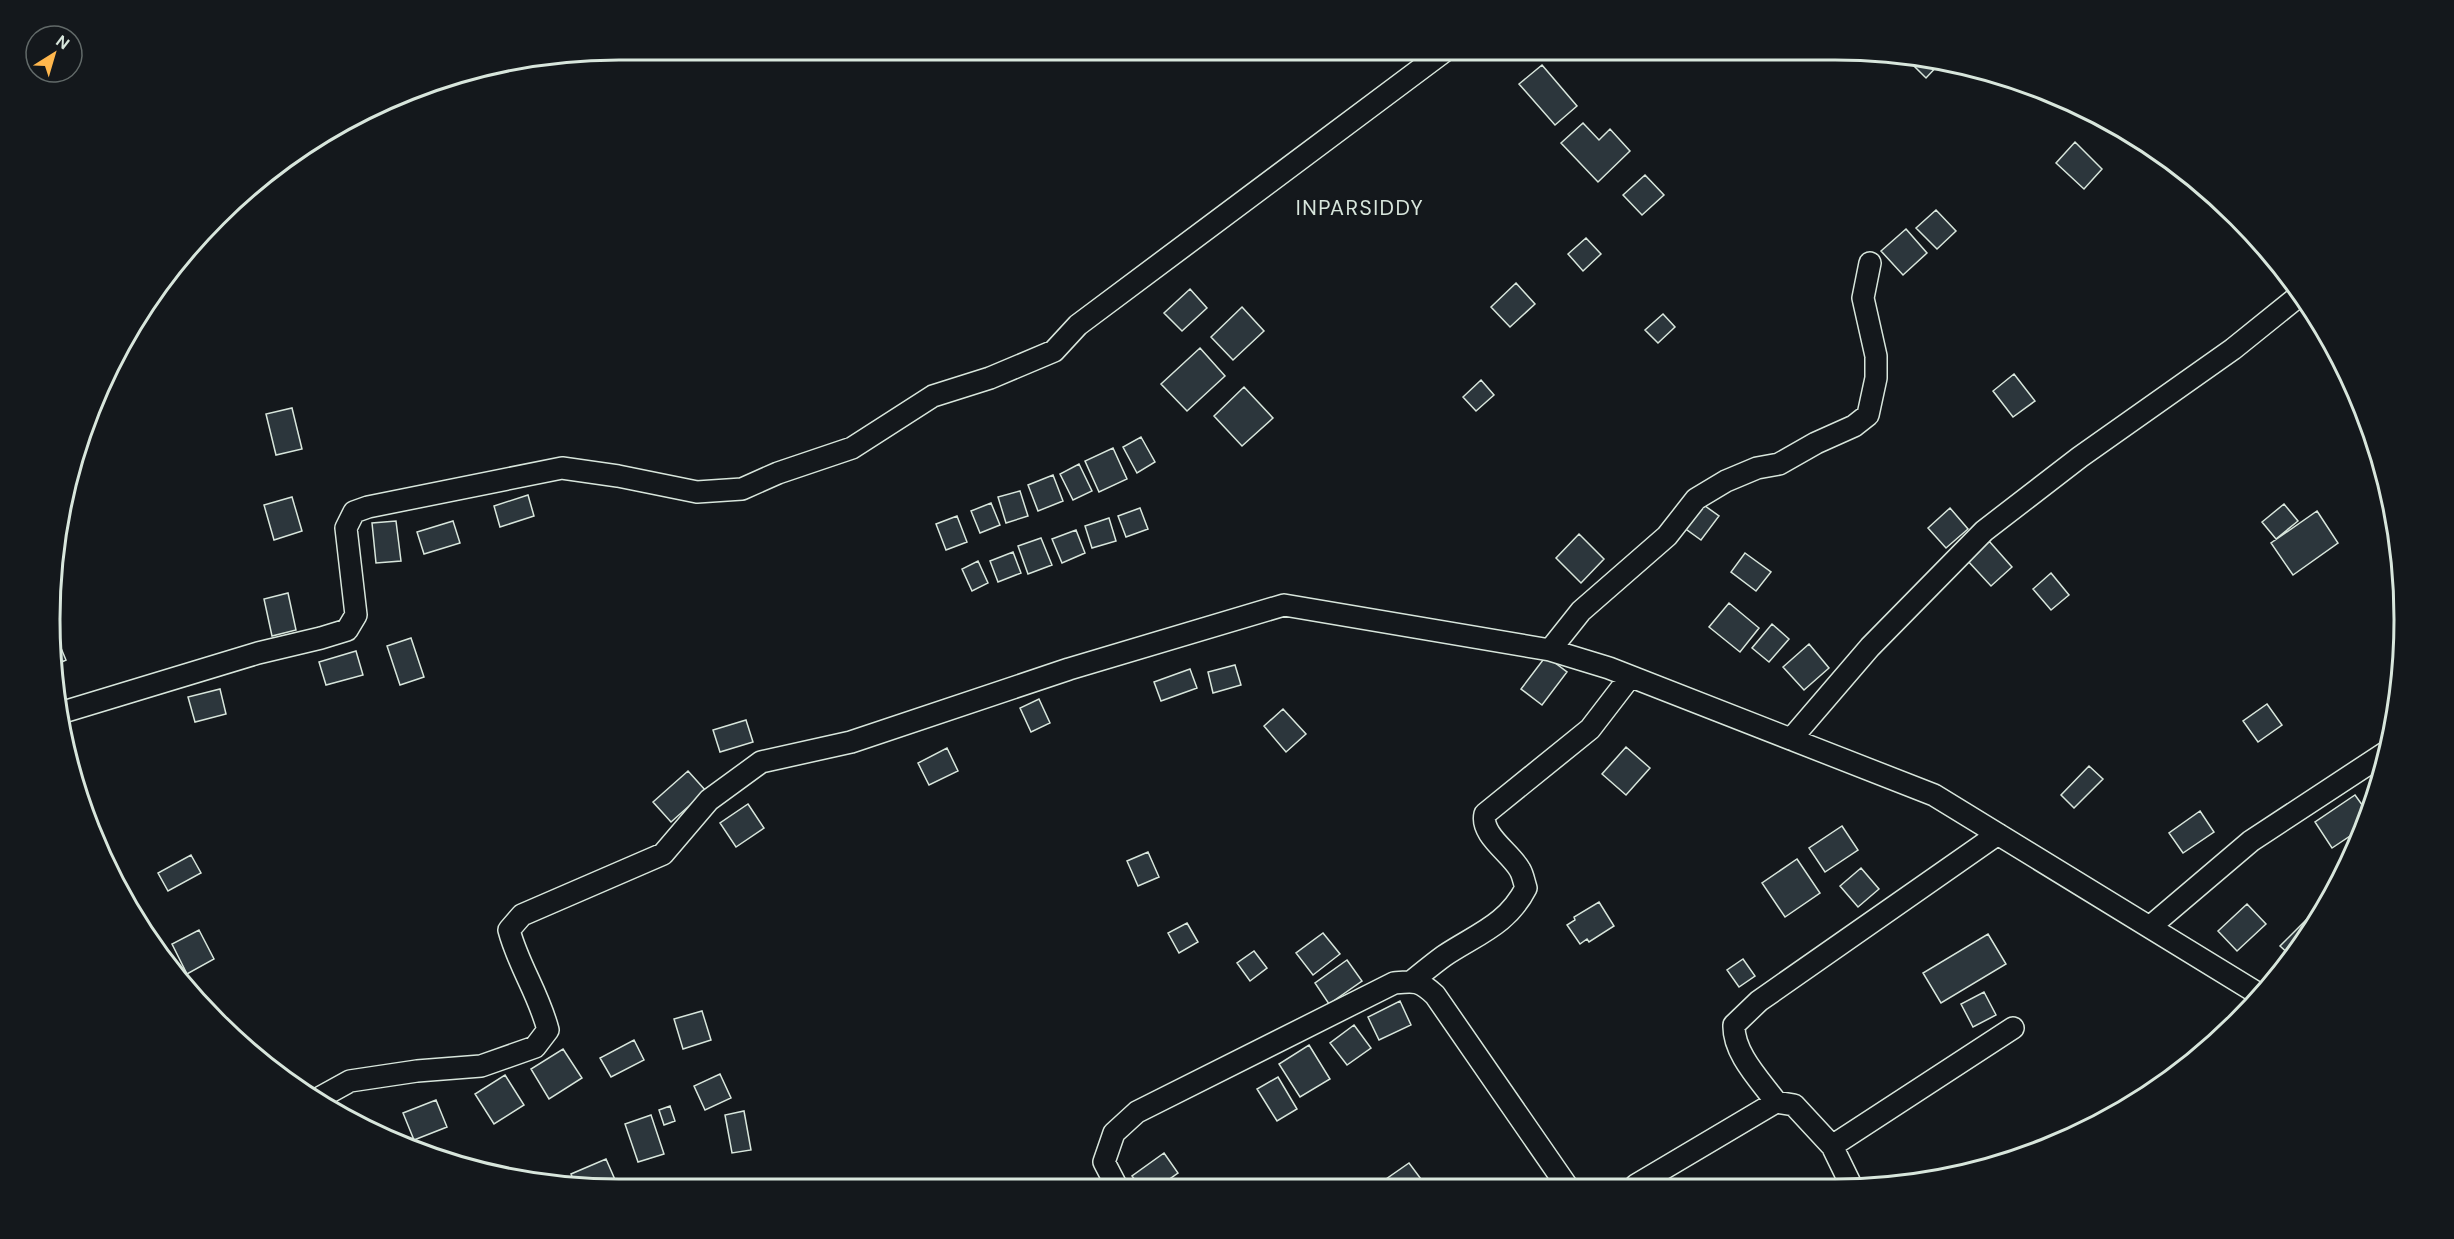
<svg xmlns="http://www.w3.org/2000/svg" width="2454" height="1239" viewBox="0 0 2454 1239" font-family="'DM Sans',sans-serif">
	<style>
		.building { fill: #2c363c; stroke: #d8e6dc; stroke-width: 1.5 }
		.lines { fill: none; stroke-linecap: round; stroke-linejoin: round }
		.minor-casing { stroke: #d8e6dc; stroke-width: 24 }
		.minor { stroke: #14181c; stroke-width: 21 }
		.labels { text-anchor: middle; dominant-baseline: central; stroke-width: 4.5; stroke-linejoin: round; paint-order: stroke }
		.quarter-label { font-size: 21px; letter-spacing: 1.5px; fill: #d8e6dc; stroke: #14181c }
		.rim { fill: none; stroke: #d8e6dc; stroke-width: 3 }
	</style>
	<rect width="100%" height="100%" fill="#14181c"/>
	<path class="building" d="M 1904,56 L 1941,62 L 1926,78 Z
		M 1542,65 L 1577,106 L 1555,125 L 1519,84 Z
		M 1583,123 L 1599,140 L 1610,129 L 1630,151 L 1598,182 L 1561,143 Z
		M 2075,142 L 2102,169 L 2084,189 L 2056,163 Z
		M 1645,175 L 1664,195 L 1642,215 L 1623,195 Z
		M 1936,210 L 1956,231 L 1937,249 L 1916,228 Z
		M 1906,229 L 1927,253 L 1903,275 L 1881,251 Z
		M 1586,238 L 1601,254 L 1583,271 L 1568,254 Z
		M 1516,283 L 1535,304 L 1510,327 L 1491,307 Z
		M 1190,289 L 1207,308 L 1182,331 L 1164,313 Z
		M 1242,307 L 1264,331 L 1233,360 L 1211,337 Z
		M 1663,314 L 1675,327 L 1658,343 L 1645,330 Z
		M 1200,348 L 1225,376 L 1187,411 L 1161,384 Z
		M 2014,374 L 2035,401 L 2013,417 L 1993,391 Z
		M 1481,380 L 1494,395 L 1476,411 L 1463,397 Z
		M 1244,387 L 1273,418 L 1242,446 L 1214,416 Z
		M 292,408 L 302,449 L 276,455 L 266,414 Z
		M 1141,437 L 1155,462 L 1137,473 L 1123,447 Z
		M 1113,448 L 1127,479 L 1099,492 L 1085,461 Z
		M 1079,464 L 1092,491 L 1073,500 L 1060,474 Z
		M 1053,475 L 1063,501 L 1038,511 L 1028,485 Z
		M 1020,491 L 1028,516 L 1006,523 L 998,497 Z
		M 528,495 L 534,516 L 500,527 L 494,506 Z
		M 292,497 L 302,531 L 274,540 L 264,505 Z
		M 991,503 L 1000,525 L 980,533 L 971,511 Z
		M 1701,503 L 1719,516 L 1701,540 L 1683,527 Z
		M 2284,504 L 2298,521 L 2276,539 L 2262,522 Z
		M 1140,508 L 1148,529 L 1126,537 L 1118,516 Z
		M 1950,508 L 1968,529 L 1946,548 L 1928,528 Z
		M 2317,511 L 2338,543 L 2293,575 L 2271,543 Z
		M 957,516 L 967,542 L 946,550 L 936,524 Z
		M 1109,518 L 1116,541 L 1092,548 L 1085,526 Z
		M 396,521 L 401,561 L 376,563 L 372,523 Z
		M 453,521 L 460,543 L 424,554 L 417,532 Z
		M 1076,530 L 1085,553 L 1062,563 L 1052,539 Z
		M 1579,534 L 1604,559 L 1581,583 L 1556,558 Z
		M 1041,538 L 1052,565 L 1028,574 L 1018,546 Z
		M 1989,541 L 2012,567 L 1991,586 L 1967,560 Z
		M 1013,552 L 1021,573 L 998,582 L 990,561 Z
		M 1745,553 L 1771,572 L 1756,591 L 1731,572 Z
		M 978,561 L 988,583 L 972,591 L 962,569 Z
		M 2051,573 L 2069,595 L 2051,610 L 2033,589 Z
		M 288,593 L 296,630 L 272,636 L 264,599 Z
		M 1729,603 L 1759,628 L 1740,652 L 1709,627 Z
		M 1772,624 L 1789,639 L 1769,662 L 1752,648 Z
		M 56,636 L 66,660 L 55,665 Z
		M 411,638 L 424,677 L 400,685 L 387,646 Z
		M 1809,644 L 1829,668 L 1804,690 L 1783,667 Z
		M 356,651 L 363,675 L 326,685 L 319,662 Z
		M 1546,656 L 1567,672 L 1542,705 L 1521,689 Z
		M 1235,665 L 1241,685 L 1213,693 L 1208,672 Z
		M 1190,669 L 1197,688 L 1161,701 L 1154,682 Z
		M 220,689 L 226,714 L 195,722 L 188,697 Z
		M 1039,699 L 1050,723 L 1031,732 L 1020,708 Z
		M 2267,704 L 2282,725 L 2258,742 L 2243,721 Z
		M 1283,709 L 1306,734 L 1286,752 L 1264,726 Z
		M 746,720 L 753,742 L 720,752 L 713,730 Z
		M 1626,747 L 1650,768 L 1626,795 L 1602,774 Z
		M 947,748 L 958,771 L 929,785 L 918,763 Z
		M 2089,766 L 2103,779 L 2074,808 L 2061,795 Z
		M 688,771 L 706,791 L 671,822 L 653,802 Z
		M 2355,795 L 2368,813 L 2362,828 L 2332,848 L 2315,822 Z
		M 748,804 L 764,828 L 736,847 L 720,823 Z
		M 2200,811 L 2214,832 L 2183,853 L 2169,833 Z
		M 1842,826 L 1858,850 L 1825,872 L 1809,848 Z
		M 1148,852 L 1159,877 L 1138,886 L 1127,861 Z
		M 191,855 L 201,873 L 168,891 L 158,873 Z
		M 1797,859 L 1820,893 L 1785,917 L 1762,883 Z
		M 1861,868 L 1879,889 L 1858,907 L 1840,886 Z
		M 1599,902 L 1614,926 L 1589,942 L 1587,939 L 1580,944 L 1567,925 L 1575,920 L 1574,917 Z
		M 2247,904 L 2266,924 L 2237,951 L 2218,931 Z
		M 2308,918 L 2312,922 L 2290,955 L 2280,946 Z
		M 1187,923 L 1198,942 L 1179,953 L 1168,933 Z
		M 199,930 L 214,959 L 187,974 L 172,944 Z
		M 1323,933 L 1340,954 L 1313,975 L 1296,953 Z
		M 1988,934 L 2006,964 L 1941,1003 L 1923,973 Z
		M 1254,951 L 1267,968 L 1250,981 L 1237,963 Z
		M 1743,959 L 1755,976 L 1739,987 L 1727,970 Z
		M 1347,960 L 1362,981 L 1329,1004 L 1315,983 Z
		M 1984,992 L 1996,1015 L 1973,1027 L 1961,1004 Z
		M 1400,1001 L 1411,1025 L 1379,1040 L 1368,1017 Z
		M 702,1011 L 711,1040 L 683,1049 L 674,1019 Z
		M 1354,1025 L 1371,1048 L 1347,1065 L 1330,1043 Z
		M 634,1040 L 644,1060 L 611,1077 L 600,1058 Z
		M 1309,1045 L 1330,1079 L 1300,1097 L 1279,1064 Z
		M 563,1049 L 582,1078 L 549,1099 L 531,1069 Z
		M 720,1074 L 731,1098 L 705,1110 L 694,1086 Z
		M 505,1075 L 524,1105 L 494,1124 L 475,1094 Z
		M 1278,1077 L 1297,1109 L 1277,1121 L 1257,1089 Z
		M 436,1100 L 447,1127 L 414,1140 L 403,1113 Z
		M 670,1106 L 675,1121 L 664,1125 L 659,1110 Z
		M 744,1111 L 751,1150 L 732,1153 L 725,1115 Z
		M 651,1115 L 664,1154 L 638,1162 L 625,1124 Z
		M 1164,1153 L 1178,1173 L 1158,1187 L 1140,1187 L 1132,1176 Z
		M 606,1159 L 616,1182 L 603,1188 L 576,1187 L 571,1174 Z
		M 1409,1163 L 1424,1183 L 1420,1186 L 1376,1186 Z"/>
	<g class="lines">
		<defs>
			<path id="minor" d="M 1550,650 L 1581,611 L 1667,536 L 1696,499 L 1726,481 L 1757,468 L 1779,464 L 1816,443 L 1854,426 L 1868,415 L 1876,378 L 1876,356 L 1863,298 L 1870,263
				M 60,713 L 258,653 L 321,638 L 347,630 L 356,615 L 346,528 L 354,512 L 368,507 L 562,468 L 618,476 L 697,492 L 742,489 L 778,473 L 852,448 L 933,396 L 990,378 L 1054,351 L 1078,325 L 1446,50
				M 1791,739 L 1870,647 L 1984,531 L 2080,457 L 2233,349 L 2300,295
				M 2151,926 L 2251,841 L 2388,751
				M 1411,982 C 1422,973 1433,964 1444,956 C 1477,934 1507,925 1526,888 C 1524,882 1523,875 1520,870 C 1511,853 1480,835 1485,814 L 1590,729 L 1630,677
				M 321,1097 L 350,1081 L 417,1071 L 481,1066 L 535,1047 L 548,1030 C 539,994 518,965 509,930 L 522,915 L 663,854 L 709,800 L 761,762 L 851,742 L 1069,669 L 1284,605 L 1550,650 L 1609,668 L 1934,795 L 2262,996
				M 1776,1102 C 1760,1080 1733,1053 1734,1025 L 1759,1001 L 1998,834
				M 1832,1146 L 1851,1185
				M 1636,1185 L 1776,1102 L 1794,1105 L 1832,1146 L 2013,1028
				M 1117,1187 L 1104,1162 L 1114,1133 L 1137,1112 L 1394,983 C 1415,981 1419,980 1435,995 L 1567,1186"/>
		</defs>
		<use href="#minor" class="minor-casing"/>
		<use href="#minor" class="minor"/>
	</g>
	<g class="labels">
		<g class="quarter-label">
			<text x="1360" y="208">INPARSIDDY</text>
		</g>
	</g>
	<path d="M0 0H2454V1239H0ZM619 60H1835A559 559 0 0 1 2394 619V620A559 559 0 0 1 1835 1179H619A559 559 0 0 1 60 620V619A559 559 0 0 1 619 60Z" fill="#14181c" fill-rule="evenodd"/>
	<path class="rim" d="M619 60H1835A559 559 0 0 1 2394 619V620A559 559 0 0 1 1835 1179H619A559 559 0 0 1 60 620V619A559 559 0 0 1 619 60Z"/>
	<g transform="translate(54 54) rotate(37)"><circle r="28" fill="#14181c" stroke="#626a69" stroke-width="1.5"/>
	<path d="M0-4.5L10 22L0 15L-10 22Z" fill="#ffb74d"/>
	<text y="-9" font-size="16" font-weight="bold" text-anchor="middle" fill="#d8e6dc">N</text>
	</g>
</svg>
